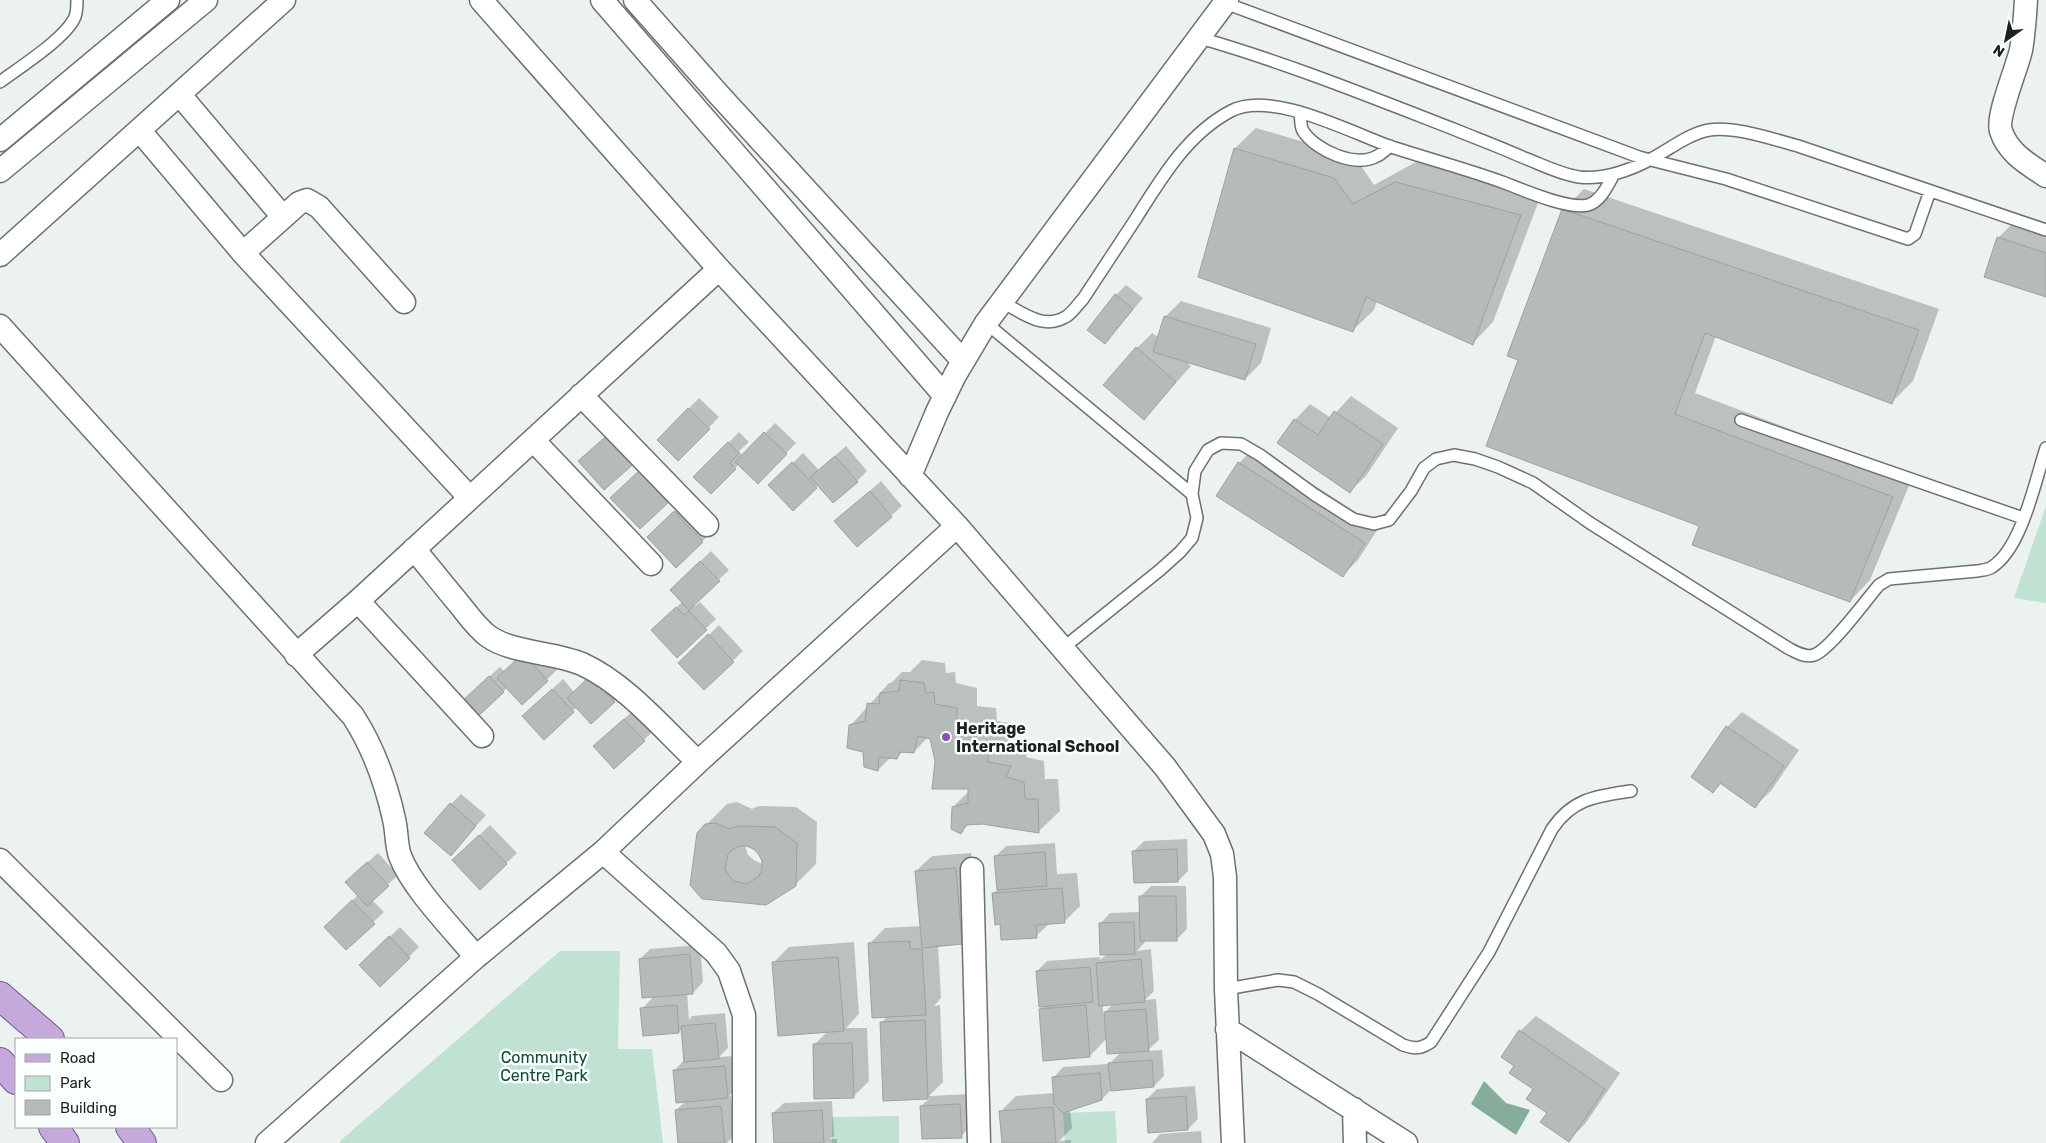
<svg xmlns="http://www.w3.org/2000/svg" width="2046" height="1143" viewBox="0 0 2046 1143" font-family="Rubik,sans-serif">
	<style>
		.green { fill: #c0e2d3 }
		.water { fill: #86ad9c }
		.shadow { fill: #0003; fill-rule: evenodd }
		.building { fill: #b5bbb8; stroke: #9ca29f; fill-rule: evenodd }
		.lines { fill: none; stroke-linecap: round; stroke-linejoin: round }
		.lane-casing { stroke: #6d7270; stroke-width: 14 }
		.street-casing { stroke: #6d7270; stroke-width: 25 }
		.primary-casing { stroke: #72548b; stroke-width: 30 }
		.lane { stroke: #fff; stroke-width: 11 }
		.street { stroke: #fff; stroke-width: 22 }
		.primary { stroke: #c6a9dc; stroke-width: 28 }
		.poi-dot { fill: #8f4abe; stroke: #f9fffc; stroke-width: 2 }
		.labels { text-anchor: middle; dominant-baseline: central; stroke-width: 5; stroke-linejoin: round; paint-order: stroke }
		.poi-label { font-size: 16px; font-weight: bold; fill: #1e201f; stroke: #f9fffc; text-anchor: start }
		.park-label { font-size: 16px; fill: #144837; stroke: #f9fffc }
	</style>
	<rect width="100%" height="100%" fill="#ecf2ef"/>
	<path class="green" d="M 2046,506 L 2046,603 L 2014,598 Z
		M 560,951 L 620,951 L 618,1049 L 652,1049 L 663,1143 L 340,1143 L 340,1141 Z
		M 1115,1111 L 1117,1143 L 1065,1143 L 1063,1113 Z
		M 899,1116 L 899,1143 L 832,1143 L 832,1117 Z"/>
	<path class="water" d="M 1484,1081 L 1506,1103 L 1530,1110 L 1516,1135 L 1471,1104 Z"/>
	<path class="shadow" d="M 1256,128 L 1355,157 L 1374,185 L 1416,162 L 1541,195 L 1493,322 L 1473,343 L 1377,301 L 1374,310 L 1353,330 L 1200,277 L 1235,148 Z
		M 1584,189 L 1939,309 L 1913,381 L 1892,402 L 1716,336 L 1695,393 L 1913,476 L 1870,580 L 1850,601 L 1701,526 L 1520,360 L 1563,210 Z
		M 2019,217 L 2046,226 L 2046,296 L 1998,238 Z
		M 1126,285 L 1143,298 L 1105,343 L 1116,295 Z
		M 1181,301 L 1271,328 L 1261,363 L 1245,379 L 1184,360 L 1191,366 L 1144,418 L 1137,348 L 1152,333 L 1159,338 L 1165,317 Z
		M 1351,396 L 1398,428 L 1366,476 L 1350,491 L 1279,443 L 1295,420 L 1310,404 L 1331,418 Z
		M 699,398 L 719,417 L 678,460 L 658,440 Z
		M 775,423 L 796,443 L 758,482 L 739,464 L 711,492 L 695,477 L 739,432 L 749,442 L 739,451 L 743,456 Z
		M 846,446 L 867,471 L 857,481 L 819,484 L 793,509 L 770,485 L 803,453 L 819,470 Z
		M 1255,447 L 1379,527 L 1358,560 L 1343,575 L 1239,463 Z
		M 881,481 L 902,506 L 857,546 L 836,521 Z
		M 685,501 L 713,531 L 676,566 L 648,537 Z
		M 711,551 L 729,570 L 693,604 L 695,606 L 700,602 L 716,619 L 677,656 L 663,620 L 682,602 L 671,590 Z
		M 719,625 L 743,651 L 704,688 L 680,663 Z
		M 534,644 L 557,670 L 522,703 L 508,687 L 474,718 L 471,693 L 500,667 L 505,672 Z
		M 922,660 L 945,663 L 946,673 L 955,672 L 956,683 L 977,688 L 977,706 L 996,708 L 997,721 L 1010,723 L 1008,742 L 1030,745 L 1026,757 L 1044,761 L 1045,779 L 1058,779 L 1060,811 L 1039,831 L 982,823 L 969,824 L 961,832 L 953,807 L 969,791 L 969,788 L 936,761 L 931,738 L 928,737 L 914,752 L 904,751 L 896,758 L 891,757 L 878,770 L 864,751 L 851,725 L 889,683 L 891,683 L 902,672 L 910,672 Z
		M 601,667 L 624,691 L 614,701 L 577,707 L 544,738 L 534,706 L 563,679 L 574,692 Z
		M 635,709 L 654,730 L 644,740 L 605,736 Z
		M 1742,712 L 1799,750 L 1771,791 L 1755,806 L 1722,783 L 1713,792 L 1727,727 Z
		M 461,794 L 486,815 L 451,854 L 451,804 Z
		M 737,802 L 752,809 L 759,806 L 796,807 L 817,822 L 816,864 L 795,885 L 702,898 L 706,825 L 727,804 ZM 745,845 L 760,854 L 762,864 L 754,860 L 748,855 Z
		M 490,825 L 517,853 L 480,888 L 464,850 Z
		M 1187,839 L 1188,871 L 1178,881 L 1134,851 L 1144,841 Z
		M 1055,843 L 1057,874 L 1077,873 L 1080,906 L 1064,922 L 1050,923 L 1036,936 L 1001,923 L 993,894 L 998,889 L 995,857 L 1006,846 Z
		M 378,853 L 398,875 L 372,900 L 384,912 L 346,948 L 336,916 L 358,895 L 357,872 Z
		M 971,853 L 977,928 L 961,943 L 938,945 L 941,998 L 934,1006 L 940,1005 L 943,1082 L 929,1096 L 970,1094 L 971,1126 L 961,1136 L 921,1106 L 930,1098 L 884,1099 L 881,1023 L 888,1016 L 869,944 L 885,928 L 921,926 L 916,871 L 932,856 Z
		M 1151,886 L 1186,886 L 1187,929 L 1177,939 L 1145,940 L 1145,942 L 1137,951 L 1151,949 L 1154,991 L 1145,1000 L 1156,999 L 1159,1040 L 1147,1051 L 1162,1050 L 1164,1076 L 1154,1086 L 1112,1089 L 1102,1099 L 1070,1109 L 1072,1128 L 1059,1141 L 1071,1140 L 1071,1143 L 1003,1143 L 1000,1112 L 1016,1096 L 1054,1093 L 1053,1078 L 1063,1067 L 1109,1064 L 1121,1052 L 1107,1038 L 1090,1056 L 1040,1009 L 1044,1005 L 1037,971 L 1047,961 L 1100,957 L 1100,960 L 1107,954 L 1100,924 L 1110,913 L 1141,912 L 1140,897 ZM 1114,1003 L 1103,1014 L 1103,1004 Z
		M 400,927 L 419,947 L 380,985 L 360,965 Z
		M 854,942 L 859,1014 L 846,1028 L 867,1028 L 869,1081 L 853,1097 L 815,1044 L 828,1031 L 773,963 L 789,947 Z
		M 700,945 L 703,982 L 693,993 L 687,993 L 689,1020 L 692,1016 L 725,1013 L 728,1048 L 719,1057 L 735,1056 L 738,1087 L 728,1097 L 731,1096 L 735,1135 L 727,1143 L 679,1143 L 676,1110 L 686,1101 L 674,1071 L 684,1060 L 682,1029 L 679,1032 L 642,1009 L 654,996 L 640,959 L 650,949 Z
		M 1536,1016 L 1620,1073 L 1585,1124 L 1569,1140 L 1549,1112 L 1535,1089 L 1516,1066 L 1520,1031 Z
		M 1195,1086 L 1198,1119 L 1188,1129 L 1147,1099 L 1157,1089 Z
		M 832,1101 L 834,1136 L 830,1139 L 837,1139 L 837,1143 L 775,1143 L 773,1113 L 784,1103 Z
		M 1201,1131 L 1202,1143 L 1152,1143 L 1160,1134 Z"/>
	<path class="building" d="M 1234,148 L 1334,178 L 1353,204 L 1395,182 L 1521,215 L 1473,345 L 1366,297 L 1353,332 L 1198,277 Z
		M 1562,209 L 1919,330 L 1892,404 L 1705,333 L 1675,414 L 1893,497 L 1850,602 L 1692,545 L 1699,526 L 1486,446 L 1518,360 L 1507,356 Z
		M 1997,237 L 2046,253 L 2046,297 L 1984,277 Z
		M 1115,294 L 1133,309 L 1105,344 L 1087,330 Z
		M 1164,316 L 1256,344 L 1245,380 L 1153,352 Z
		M 1136,347 L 1176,382 L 1144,420 L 1103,385 Z
		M 688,408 L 710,429 L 678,461 L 657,440 Z
		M 1334,411 L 1383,444 L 1350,493 L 1277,443 L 1294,419 L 1318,435 Z
		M 611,432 L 637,461 L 604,490 L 578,461 Z
		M 764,432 L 787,454 L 758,484 L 735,462 Z
		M 728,442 L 739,453 L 730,463 L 736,469 L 711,494 L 693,477 Z
		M 835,456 L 858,482 L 833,503 L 810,477 Z
		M 792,462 L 817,488 L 793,511 L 768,485 Z
		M 1238,462 L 1365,543 L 1343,577 L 1216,496 Z
		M 641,469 L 671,500 L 640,529 L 610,498 Z
		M 870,491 L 892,517 L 857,547 L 834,521 Z
		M 674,511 L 703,542 L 676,568 L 647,537 Z
		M 700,561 L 720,581 L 689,610 L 670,590 Z
		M 676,607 L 684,615 L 689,611 L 707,630 L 677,658 L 651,630 Z
		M 708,634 L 734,662 L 704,690 L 678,663 Z
		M 523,653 L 548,681 L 522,705 L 497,678 Z
		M 489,676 L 504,692 L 474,720 L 459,704 Z
		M 590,676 L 615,702 L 591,724 L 567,698 Z
		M 900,680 L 924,683 L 926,693 L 934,692 L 935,704 L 957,708 L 957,726 L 976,728 L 977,741 L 990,744 L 988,762 L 1011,766 L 1006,777 L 1024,782 L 1025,799 L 1038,799 L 1039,833 L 982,824 L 966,825 L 961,834 L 951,829 L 952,807 L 968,803 L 968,789 L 932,789 L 935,761 L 930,739 L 918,736 L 914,753 L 900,752 L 897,759 L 879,757 L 878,771 L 864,767 L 863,752 L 847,748 L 849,725 L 865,721 L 867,703 L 879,704 L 880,693 L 899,691 Z
		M 552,689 L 574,712 L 544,740 L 522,716 Z
		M 624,719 L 645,741 L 614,769 L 593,746 Z
		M 1726,726 L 1784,766 L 1755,808 L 1720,783 L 1713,793 L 1691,777 Z
		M 450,803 L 476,826 L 451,856 L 424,833 Z
		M 716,823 L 730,829 L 737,826 L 775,827 L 797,843 L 796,886 L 766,905 L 702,899 L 690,885 L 697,833 L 705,824 ZM 740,846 L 747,846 L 754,849 L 759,855 L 762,861 L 762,869 L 759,876 L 747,884 L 733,881 L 725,869 L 728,854 L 733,849 Z
		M 479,835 L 507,864 L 480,890 L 452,860 Z
		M 1177,849 L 1178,882 L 1134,883 L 1132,851 Z
		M 1045,852 L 1047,886 L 997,890 L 994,856 Z
		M 367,862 L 389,886 L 367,906 L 345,882 Z
		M 956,868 L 962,944 L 922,948 L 915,871 Z
		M 1062,888 L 1065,923 L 1036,925 L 1037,938 L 1001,940 L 1000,924 L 995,925 L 992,893 Z
		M 1139,896 L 1176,896 L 1177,941 L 1140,941 Z
		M 352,900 L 375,924 L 346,950 L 324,927 Z
		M 1134,922 L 1135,954 L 1100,955 L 1099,923 Z
		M 389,936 L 410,958 L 380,987 L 359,965 Z
		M 910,941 L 910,949 L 922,949 L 926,1015 L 872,1018 L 868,943 Z
		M 690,954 L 693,994 L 642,998 L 639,959 Z
		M 838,957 L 844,1031 L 778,1036 L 772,962 Z
		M 1141,959 L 1145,1002 L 1099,1006 L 1096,963 Z
		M 1090,967 L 1093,1002 L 1039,1007 L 1036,971 Z
		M 677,1005 L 679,1033 L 643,1036 L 640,1008 Z
		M 1086,1005 L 1090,1057 L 1043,1061 L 1039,1009 Z
		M 1146,1009 L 1149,1051 L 1107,1054 L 1104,1012 Z
		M 925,1020 L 928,1099 L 883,1101 L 880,1022 Z
		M 715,1023 L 719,1059 L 684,1062 L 681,1026 Z
		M 1519,1030 L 1605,1089 L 1569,1142 L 1540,1122 L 1547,1113 L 1526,1099 L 1533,1089 L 1509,1073 L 1514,1066 L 1501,1057 Z
		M 852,1043 L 854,1098 L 814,1099 L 813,1044 Z
		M 1152,1060 L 1154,1087 L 1111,1091 L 1108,1063 Z
		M 725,1066 L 728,1098 L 676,1103 L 673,1070 Z
		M 1100,1073 L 1102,1100 L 1063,1113 L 1054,1104 L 1052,1077 Z
		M 1186,1096 L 1188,1130 L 1148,1133 L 1146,1099 Z
		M 960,1104 L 962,1138 L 922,1139 L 920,1106 Z
		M 721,1106 L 725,1143 L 678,1143 L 675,1110 Z
		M 1053,1107 L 1056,1143 L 1002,1143 L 999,1111 Z
		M 822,1110 L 824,1143 L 774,1143 L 772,1113 Z"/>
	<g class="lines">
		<defs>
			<path id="lane" d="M 1225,3 L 1639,157 L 1726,179 L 1908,239 L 1915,234 L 1930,191
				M 1200,38 C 1287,63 1371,97 1456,130 C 1478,139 1500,147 1522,157 C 1541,164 1559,174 1579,177 C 1603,180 1631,170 1651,159 C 1670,149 1688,134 1709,130 C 1735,126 1772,139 1798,146 L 2046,230
				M 0,82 C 20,67 63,40 74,19 C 77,14 77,6 77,0
				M 1300,112 C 1301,118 1300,126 1303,131 C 1316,151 1356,168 1377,156 C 1382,154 1386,149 1390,146
				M 1002,302 C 1023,313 1044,331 1067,316 C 1073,312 1078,304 1083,299 C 1100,273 1118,246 1135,220 C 1161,179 1187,134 1231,111 C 1271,90 1350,132 1389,146 C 1428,159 1467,169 1505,183 C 1523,190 1569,210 1588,205 C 1601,201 1608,185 1614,174
				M 986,323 L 1192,494
				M 1741,420 L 2023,518
				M 1063,648 L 1160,570 L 1180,552 L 1192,538 L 1197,518 L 1192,494 L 1195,471 L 1208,450 L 1221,443 L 1241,444 L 1260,455 L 1315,495 L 1353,519 L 1374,524 L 1389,520 L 1411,491 L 1424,468 L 1436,459 L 1454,455 L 1475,459 L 1498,467 L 1533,483 L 1590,523 L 1788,648 C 1796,652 1805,658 1814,655 C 1830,650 1866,600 1879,585 L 1889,579 L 1977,571 C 1982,570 1988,570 1992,567 C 2022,548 2035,481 2046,448
				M 1226,989 L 1278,980 L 1294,982 L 1318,994 L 1403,1045 C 1414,1049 1421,1049 1431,1042 L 1489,952 L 1552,829 C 1573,798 1597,796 1631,791"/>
			<path id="street" d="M 481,0 L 719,269 L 957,526 L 1165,767 L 1214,834 L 1222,854 L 1225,877 L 1226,989 L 1233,1143
				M 602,0 L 945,396
				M 635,0 L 720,96 L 963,361
				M 2026,0 C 2025,17 2024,33 2021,50 C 2017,68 1996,117 2001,131 C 2008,153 2028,164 2046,176
				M 180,95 L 283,217
				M 140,131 L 243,253 L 469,497
				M 0,140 L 168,0
				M 0,171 L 206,0
				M 243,253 L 299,203 L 307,200 L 319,207 L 404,302
				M 0,255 L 284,0
				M 0,326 L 353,716 C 373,747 386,783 394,819 C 397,831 396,845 400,856 C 412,888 454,930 476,957
				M 581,395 L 707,525
				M 533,440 L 651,564
				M 910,476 L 937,412 L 955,375 L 986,323 L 1227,0
				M 414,549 C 429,567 444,586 460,605 C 468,615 477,628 488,636 C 511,653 554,652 582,664 C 626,684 663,729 698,762
				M 358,601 L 482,736
				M 296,655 L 358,601 L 719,269
				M 603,852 L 716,953 L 729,971 L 744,1015 L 744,1143
				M 0,860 L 221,1080
				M 972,869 L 979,1143
				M 1227,1029 L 1406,1143
				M 1354,1109 L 1355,1143
				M 267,1143 L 476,957 L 603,852 L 698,762 L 957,526"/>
			<path id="primary" d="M 0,996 L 50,1039
				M 0,1062 L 16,1080
				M 53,1127 L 65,1143
				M 130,1127 L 142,1143"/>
		</defs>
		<use href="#lane" class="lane-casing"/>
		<use href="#street" class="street-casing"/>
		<use href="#primary" class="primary-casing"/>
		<use href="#lane" class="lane"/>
		<use href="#street" class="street"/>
		<use href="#primary" class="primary"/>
	</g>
	<circle class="poi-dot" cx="946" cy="737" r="5"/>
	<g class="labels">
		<g class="poi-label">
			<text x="956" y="728">Heritage<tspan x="956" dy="18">International School</tspan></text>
		</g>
		<g class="park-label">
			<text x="544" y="1057">Community<tspan x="544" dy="18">Centre Park</tspan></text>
		</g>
	</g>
	<rect x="15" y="1038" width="162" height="90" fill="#f9fffc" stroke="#a1a6a4"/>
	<rect x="25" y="1054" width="25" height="8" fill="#c6a9dc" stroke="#a1a6a4"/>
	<text x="60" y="1063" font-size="15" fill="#1e201f">Road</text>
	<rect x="25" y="1076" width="25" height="15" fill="#c0e2d3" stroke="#a1a6a4"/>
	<text x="60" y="1088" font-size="15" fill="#1e201f">Park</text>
	<rect x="25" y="1100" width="25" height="15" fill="#b5bbb8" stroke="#a1a6a4"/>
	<text x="60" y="1113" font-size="15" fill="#1e201f">Building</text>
	<g transform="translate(2006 40) rotate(213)" stroke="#f9fffc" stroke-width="4" paint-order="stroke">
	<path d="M0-4L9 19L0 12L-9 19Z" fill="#1e201f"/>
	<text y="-8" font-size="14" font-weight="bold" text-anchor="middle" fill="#1e201f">N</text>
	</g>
</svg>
